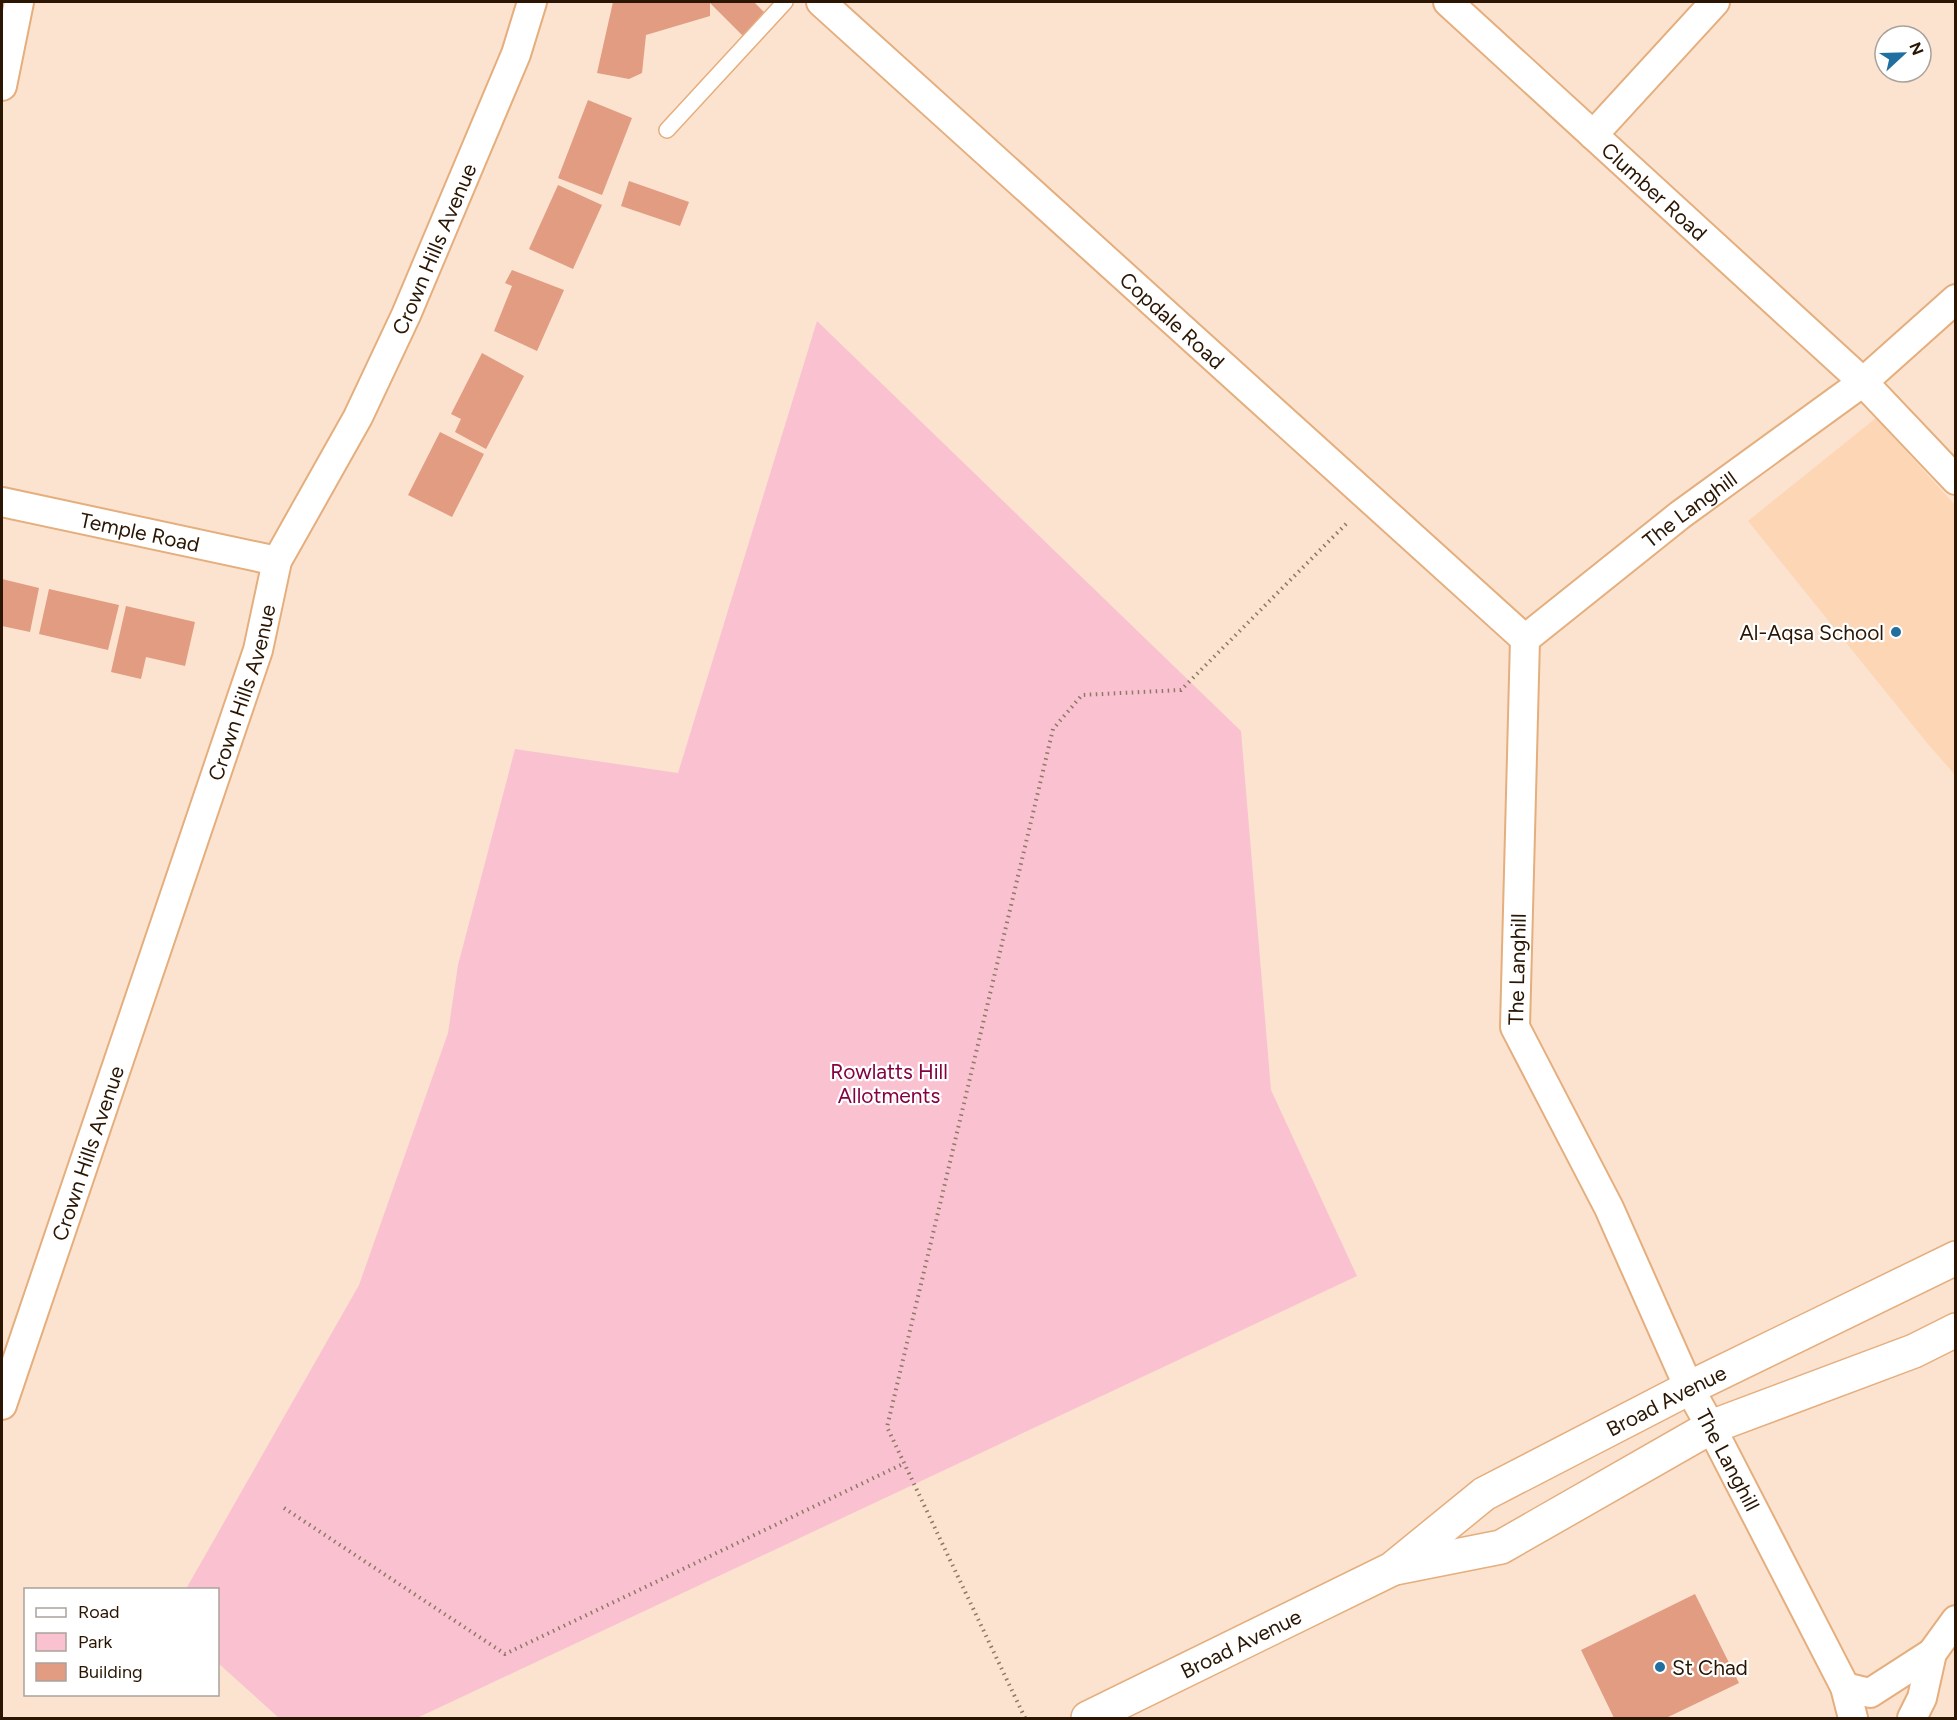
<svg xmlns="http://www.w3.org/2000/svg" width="1957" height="1720" viewBox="0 0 1957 1720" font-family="Figtree,sans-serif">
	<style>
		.built { fill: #fdd6b6 }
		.green { fill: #fac2d0 }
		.building { fill: #e19c81 }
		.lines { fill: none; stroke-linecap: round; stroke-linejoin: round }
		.service-casing { stroke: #e5ae7d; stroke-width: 18 }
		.minor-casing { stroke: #e5ae7d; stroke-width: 32 }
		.trunk-casing { stroke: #e5ae7d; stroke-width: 36 }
		.path { stroke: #8f7966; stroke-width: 4; stroke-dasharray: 1.5 4.5; stroke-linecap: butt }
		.service { stroke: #fff; stroke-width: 15 }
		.minor { stroke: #fff; stroke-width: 28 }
		.trunk { stroke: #fff; stroke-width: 33 }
		.poi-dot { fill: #216fa1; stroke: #fff; stroke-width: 2 }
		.labels { text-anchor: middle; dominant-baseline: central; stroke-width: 4.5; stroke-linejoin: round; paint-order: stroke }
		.street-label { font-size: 21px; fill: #2a1603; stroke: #fff }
		.poi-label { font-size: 21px; fill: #2a1603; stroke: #fff; text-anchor: end }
		.park-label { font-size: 21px; fill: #850241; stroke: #fff }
	</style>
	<rect width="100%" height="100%" fill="#fbe3d0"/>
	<path class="built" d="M 1876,418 L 1955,505 L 1955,775 L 1927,743 L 1748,521 Z"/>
	<path class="green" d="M 817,321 L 1241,731 L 1271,1090 L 1357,1276 L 417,1718 L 279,1718 L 218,1663 L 218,1590 L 186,1589 L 359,1285 L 448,1033 L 458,965 L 515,749 L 678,773 Z"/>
	<path class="building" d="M 613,2 L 754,2 L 764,12 L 743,36 L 710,3 L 710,16 L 646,35 L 642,73 L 629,79 L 597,73 Z
		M 588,100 L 632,118 L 602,195 L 558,178 Z
		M 629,181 L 689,202 L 680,226 L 621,206 Z
		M 558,185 L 602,205 L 573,269 L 529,249 Z
		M 512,270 L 564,290 L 537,351 L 494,331 L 512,286 L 505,283 Z
		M 482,353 L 524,376 L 486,449 L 455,432 L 461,419 L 451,414 Z
		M 440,432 L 484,454 L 452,517 L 408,495 Z
		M 2,579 L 39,588 L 30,632 L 2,626 Z
		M 49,589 L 119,605 L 108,650 L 39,634 Z
		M 126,606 L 195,622 L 185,666 L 146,657 L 141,679 L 111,672 Z
		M 1695,1594 L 1739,1683 L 1666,1718 L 1614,1718 L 1581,1650 Z"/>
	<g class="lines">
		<defs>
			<path id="service" d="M 667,130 L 785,2"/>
			<g id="minor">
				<path id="s1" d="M 821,2 L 1525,639"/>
				<path id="s2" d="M 1448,2 L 1863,382 L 1956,480"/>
				<path d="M 2,86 L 19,2"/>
				<path d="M 1593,135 L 1715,2"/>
				<path id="s3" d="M 2,502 L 277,561"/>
				<path id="s4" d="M 2,1405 L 258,650 L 277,561 L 358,417 L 406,315 L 516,54 L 532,2"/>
				<path d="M 1845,1687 L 1870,1693 L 1932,1653"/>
				<path id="s5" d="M 1853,1718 L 1845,1687 L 1711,1427 L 1689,1388 L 1609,1208 L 1515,1027 L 1525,639 L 1680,515 L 1863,382 L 1956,299"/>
				<path d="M 1912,1718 L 1922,1698 L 1932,1653 L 1956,1620"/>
			</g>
			<g id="trunk">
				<path d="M 1395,1568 L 1501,1547 L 1711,1427 L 1914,1351 L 1956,1330"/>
				<path id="s6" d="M 1088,1718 L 1392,1569 L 1484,1494 L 1689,1388 L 1956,1258"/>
			</g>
		</defs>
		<use href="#service" class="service-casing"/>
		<use href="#minor" class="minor-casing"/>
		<use href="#trunk" class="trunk-casing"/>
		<path class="path" d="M 284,1508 L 505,1654 L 905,1463
			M 1025,1718 L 887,1427 L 1053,729 L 1082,695 L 1181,690 L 1348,522"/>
		<use href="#service" class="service"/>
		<use href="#minor" class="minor"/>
		<use href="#trunk" class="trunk"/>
	</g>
	<g class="poi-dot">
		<circle cx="1896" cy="632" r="6"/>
		<circle cx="1660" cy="1667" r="6"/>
	</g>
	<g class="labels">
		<g class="street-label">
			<text stroke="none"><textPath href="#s2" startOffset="280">Clumber Road</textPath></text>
			<text stroke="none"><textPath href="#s4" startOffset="1238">Crown Hills Avenue</textPath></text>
			<text stroke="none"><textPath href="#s1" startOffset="474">Copdale Road</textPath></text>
			<text stroke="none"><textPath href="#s5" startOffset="1368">The Langhill</textPath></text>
			<text stroke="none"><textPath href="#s3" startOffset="141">Temple Road</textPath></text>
			<text stroke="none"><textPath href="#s4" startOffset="752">Crown Hills Avenue</textPath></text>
			<text stroke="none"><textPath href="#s5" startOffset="828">The Langhill</textPath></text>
			<text stroke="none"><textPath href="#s4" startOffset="266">Crown Hills Avenue</textPath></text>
			<text stroke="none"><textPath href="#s6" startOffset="662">Broad Avenue</textPath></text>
			<text transform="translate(1728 1460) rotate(62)">The Langhill</text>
			<text stroke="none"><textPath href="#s6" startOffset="170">Broad Avenue</textPath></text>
		</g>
		<g class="poi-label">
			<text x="1884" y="632">Al-Aqsa School</text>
			<text x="1672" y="1667" text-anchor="start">St Chad</text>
		</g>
		<g class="park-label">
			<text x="889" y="1071">Rowlatts Hill<tspan x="889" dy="24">Allotments</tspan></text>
		</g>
	</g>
	<rect width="1957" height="1720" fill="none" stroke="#2a1603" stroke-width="6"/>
	<rect x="24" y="1588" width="195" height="108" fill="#ffffff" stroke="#aaa29a" stroke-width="1.5"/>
	<rect x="36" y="1608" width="30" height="9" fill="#ffffff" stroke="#aaa29a" stroke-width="1.5"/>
	<text x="78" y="1618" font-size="18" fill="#2a1603">Road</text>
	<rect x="36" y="1633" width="30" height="18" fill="#fac2d0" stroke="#aaa29a" stroke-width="1.5"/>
	<text x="78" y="1648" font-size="18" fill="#2a1603">Park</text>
	<rect x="36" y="1663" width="30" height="18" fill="#e19c81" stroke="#aaa29a" stroke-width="1.5"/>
	<text x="78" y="1678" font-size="18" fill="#2a1603">Building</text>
	<g transform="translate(1903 54) rotate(68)"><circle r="28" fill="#ffffff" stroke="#aaa29a" stroke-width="1.5"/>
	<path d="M0-4.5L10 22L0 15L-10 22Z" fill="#216fa1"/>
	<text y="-9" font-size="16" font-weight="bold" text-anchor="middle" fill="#2a1603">N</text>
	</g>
</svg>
